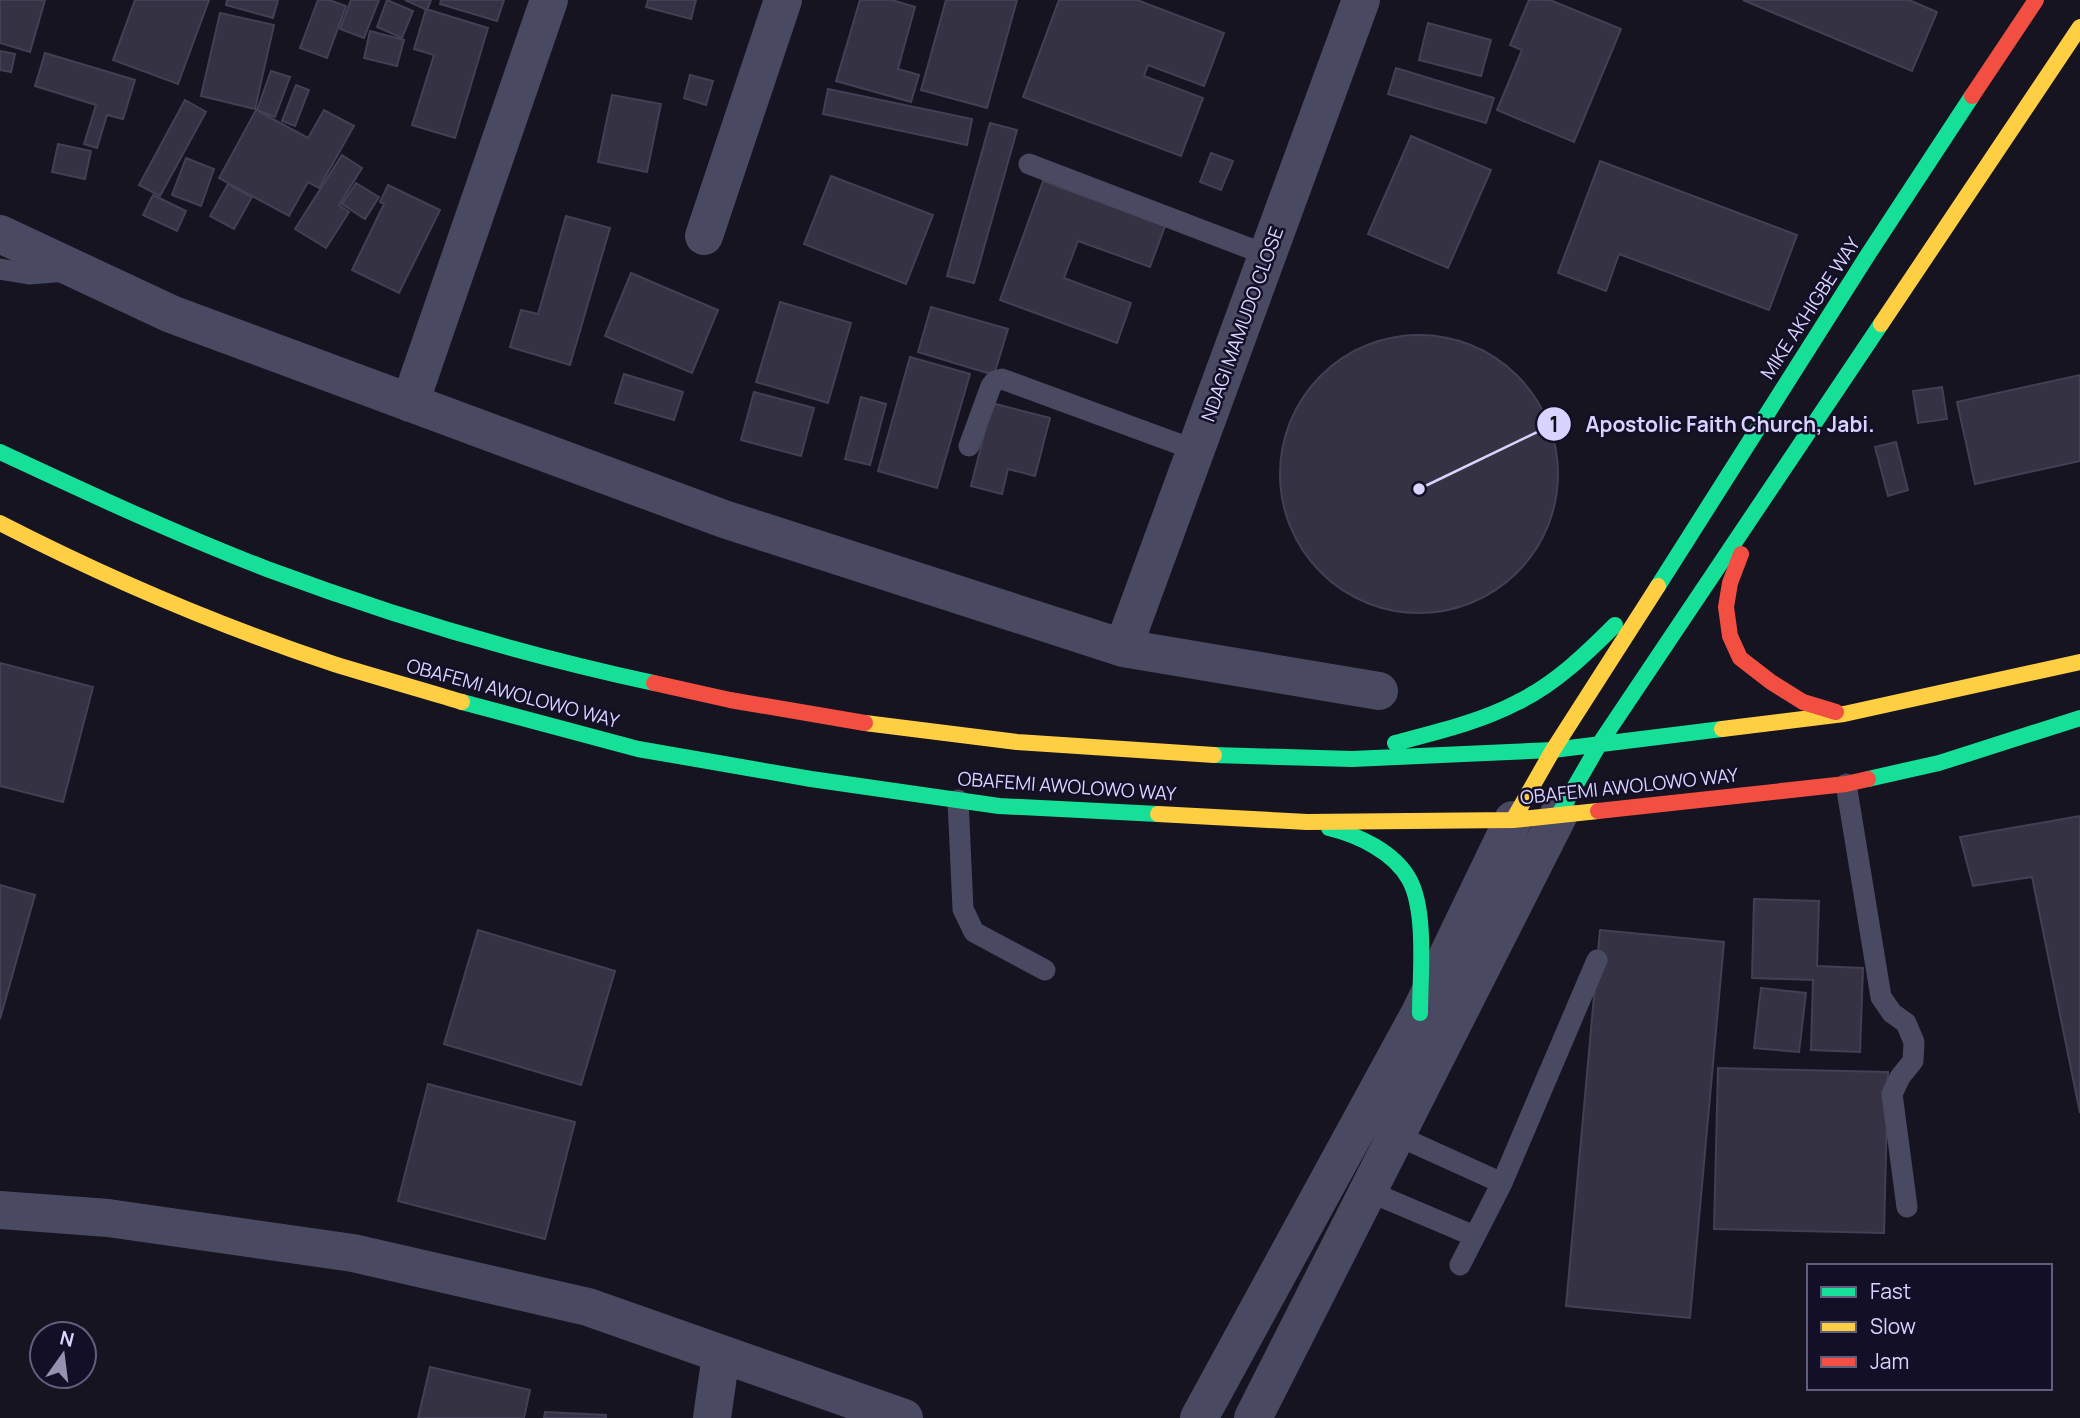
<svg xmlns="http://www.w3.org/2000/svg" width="2080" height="1418" viewBox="0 0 2080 1418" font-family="Manrope,sans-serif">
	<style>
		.building { fill: #343243; stroke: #433f54; stroke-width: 2 }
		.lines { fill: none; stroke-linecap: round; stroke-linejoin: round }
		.lane { stroke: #4a4962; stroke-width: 21 }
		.street { stroke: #4a4962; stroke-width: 38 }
		.fast { stroke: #16e098; stroke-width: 16 }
		.slow { stroke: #ffcf43; stroke-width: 16 }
		.jam { stroke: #f24e42; stroke-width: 16 }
		.labels { text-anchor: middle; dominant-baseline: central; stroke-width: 5; stroke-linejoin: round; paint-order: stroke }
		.street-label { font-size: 19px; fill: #d9d4ff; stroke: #130f26 }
		.leader { fill: none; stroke: #d9d4ff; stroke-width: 2.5 }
		.callout-dot { fill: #d9d4ff; stroke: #130f26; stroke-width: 2.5 }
		.mark-label { font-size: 21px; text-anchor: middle; font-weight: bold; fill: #111 }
		.callout-label { font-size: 21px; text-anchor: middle; font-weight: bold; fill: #d9d4ff; stroke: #130f26; stroke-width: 5; stroke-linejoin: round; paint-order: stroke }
	</style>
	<rect width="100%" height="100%" fill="#161421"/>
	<path class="building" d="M 0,0 L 45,0 L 30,52 L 0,43 Z
		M 135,0 L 209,0 L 178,84 L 113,60 Z
		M 227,0 L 278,0 L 273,18 L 226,5 Z
		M 318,0 L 329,0 L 346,6 L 327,58 L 300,48 Z
		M 351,0 L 379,0 L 364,38 L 340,29 Z
		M 387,0 L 413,11 L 402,38 L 377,27 Z
		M 405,0 L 431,0 L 427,10 Z
		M 441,0 L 504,0 L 497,21 L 440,4 Z
		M 648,0 L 696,0 L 691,19 L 646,7 Z
		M 860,0 L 892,0 L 915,7 L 898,69 L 919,75 L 911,102 L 836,81 Z
		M 946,0 L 1017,0 L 987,108 L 921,90 Z
		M 1059,0 L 1137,0 L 1224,33 L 1204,86 L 1148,65 L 1144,76 L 1203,98 L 1181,156 L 1023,97 Z
		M 1529,0 L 1550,0 L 1621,29 L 1574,142 L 1497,110 L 1522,50 L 1510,45 Z
		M 1743,0 L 1909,0 L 1937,12 L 1912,71 Z
		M 426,9 L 488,28 L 455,138 L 412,125 L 434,55 L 414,49 Z
		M 220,13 L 274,25 L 255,109 L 201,96 Z
		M 1428,23 L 1491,40 L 1481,76 L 1419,60 Z
		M 370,31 L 404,40 L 397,66 L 364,58 Z
		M 0,51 L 15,54 L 11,72 L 0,70 Z
		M 45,53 L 135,80 L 123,119 L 107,115 L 97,148 L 84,144 L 96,105 L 35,86 Z
		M 1396,68 L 1494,98 L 1486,123 L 1388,94 Z
		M 271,71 L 290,77 L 275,117 L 257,110 Z
		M 690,75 L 713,81 L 706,105 L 684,98 Z
		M 296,85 L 309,90 L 295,126 L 282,121 Z
		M 828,89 L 972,119 L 967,145 L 823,114 Z
		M 612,95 L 661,104 L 647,172 L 598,162 Z
		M 185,100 L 206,112 L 160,196 L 139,185 Z
		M 256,110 L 308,138 L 324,110 L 354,126 L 319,188 L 308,182 L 289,216 L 219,178 Z
		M 990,123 L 1017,130 L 974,283 L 947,276 Z
		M 1411,136 L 1491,170 L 1448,268 L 1368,234 Z
		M 58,144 L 91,151 L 85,179 L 52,172 Z
		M 1211,153 L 1233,161 L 1221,190 L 1200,182 Z
		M 342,155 L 362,168 L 339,205 L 349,212 L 326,248 L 295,229 Z
		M 186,158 L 214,169 L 201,206 L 172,195 Z
		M 1600,161 L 1797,235 L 1769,310 L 1619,254 L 1606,291 L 1558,273 Z
		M 831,176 L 933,215 L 906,284 L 804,244 Z
		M 1043,181 L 1165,226 L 1150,267 L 1078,241 L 1064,278 L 1131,303 L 1117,343 L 1000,300 Z
		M 356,183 L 379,197 L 365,219 L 342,204 Z
		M 228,184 L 252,197 L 234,229 L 210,216 Z
		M 388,185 L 440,210 L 399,293 L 352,270 L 384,204 L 380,202 Z
		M 153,195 L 186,211 L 177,231 L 143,215 Z
		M 566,216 L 610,228 L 570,365 L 510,347 L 521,310 L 538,314 Z
		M 631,273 L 718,310 L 692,373 L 605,336 Z
		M 780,302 L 851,323 L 828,403 L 756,382 Z
		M 931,307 L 1008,329 L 994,375 L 918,352 Z
		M1280 474a139 139 0 1 1 278 0a139 139 0 1 1-278 0Z
		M 910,357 L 970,374 L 937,488 L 878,471 Z
		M 624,374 L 683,392 L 674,420 L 615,403 Z
		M 2080,375 L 2080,461 L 1975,484 L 1957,402 Z
		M 1942,387 L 1947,419 L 1918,423 L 1913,391 Z
		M 754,392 L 814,408 L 801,456 L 741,440 Z
		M 861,397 L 886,404 L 870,465 L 845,459 Z
		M 992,403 L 1050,418 L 1035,476 L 1008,469 L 1002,494 L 971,486 Z
		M 1896,442 L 1908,490 L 1888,496 L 1875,447 Z
		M 0,663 L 93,687 L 63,802 L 0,786 Z
		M 2080,816 L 2080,1113 L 2032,877 L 1973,886 L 1960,837 Z
		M 0,885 L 35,895 L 0,1019 Z
		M 1754,899 L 1819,901 L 1817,966 L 1863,968 L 1860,1052 L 1811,1050 L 1813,980 L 1752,978 Z
		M 478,930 L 615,971 L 581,1085 L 444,1044 Z
		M 1600,930 L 1724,942 L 1690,1318 L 1566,1306 Z
		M 1761,988 L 1806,993 L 1799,1052 L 1754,1048 Z
		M 1718,1068 L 1888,1072 L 1884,1233 L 1714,1229 Z
		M 428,1084 L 575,1122 L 545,1239 L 398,1201 Z
		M 430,1367 L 530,1390 L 524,1418 L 418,1418 Z
		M 545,1412 L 606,1415 L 606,1418 L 544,1418 Z"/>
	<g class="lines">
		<path class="lane" d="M 1029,164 L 1267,255
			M 0,269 L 29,274 L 67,271
			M 969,446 L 991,386 L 995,381 L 1002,379 L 1195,450
			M 1846,784 L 1881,997 L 1892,1013 L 1906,1023 L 1914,1042 L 1913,1061 L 1900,1077 L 1892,1094 L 1907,1207
			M 958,800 L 963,909 L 974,932 L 1045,970
			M 1396,1135 L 1502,1183
			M 1368,1191 L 1474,1236
			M 1460,1265 L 1502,1183 L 1597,960"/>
		<path class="street" d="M 0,234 L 171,314 L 724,519 L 1123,648 L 1379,691
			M 704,236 L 783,0
			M 410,403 L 549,0
			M 1123,648 L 1361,0
			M 0,1210 L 108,1218 L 353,1253 L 588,1307 L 904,1418
			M 712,1418 L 721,1355
			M 1199,1418 L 1420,1013 L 1513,820
			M 1253,1418 L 1559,814"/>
		<path class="fast" d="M 0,452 C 88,493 176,534 267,569 C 393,616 523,655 654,683
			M 1658,586 L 1869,253 L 1972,96
			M 462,702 L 638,749 L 811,779 L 999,806 L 1158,814
			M 1395,743 C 1437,732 1480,722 1518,702 C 1555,684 1586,654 1615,625
			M 1214,755 L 1352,759 L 1553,750 L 1722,729
			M 1868,779 L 1939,763 L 2080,718
			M 1559,814 L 1600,743 L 1881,324
			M 1329,828 C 1358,835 1394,852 1409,879 C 1427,911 1420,976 1420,1013"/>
		<path class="slow" d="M 1881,324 L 2080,27
			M 0,523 C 107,578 220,626 334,664 C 376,677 419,689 462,702
			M 865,723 L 1017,742 L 1214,755
			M 1722,729 L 1844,714 L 2080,662
			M 1158,814 L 1307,822 L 1513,820 L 1598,811
			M 1513,820 L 1553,750 L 1658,586"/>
		<path class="jam" d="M 1972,96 L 2036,0
			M 1741,554 L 1730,583 L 1726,607 L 1730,636 L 1740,658 L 1771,682 L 1803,702 L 1836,712
			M 654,683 L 730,700 L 865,723
			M 1598,811 L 1846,784 L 1868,779"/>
	</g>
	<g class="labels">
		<g class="street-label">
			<text transform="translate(1810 308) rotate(-57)">MIKE AKHIGBE WAY</text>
			<text transform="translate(1242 324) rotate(-70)">NDAGI MAMUDO CLOSE</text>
			<text transform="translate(513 693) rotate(15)">OBAFEMI AWOLOWO WAY</text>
			<text transform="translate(1067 786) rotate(4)">OBAFEMI AWOLOWO WAY</text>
			<text transform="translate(1629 786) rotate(-6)">OBAFEMI AWOLOWO WAY</text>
		</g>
	</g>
	<path class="leader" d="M1419 489L1554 424"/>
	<g class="callout-dot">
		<circle cx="1419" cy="489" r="7"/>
		<circle cx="1554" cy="424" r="18"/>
	</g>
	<g class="mark-label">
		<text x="1554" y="432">1</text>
	</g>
	<g class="callout-label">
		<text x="1730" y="432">Apostolic Faith Church, Jabi.</text>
	</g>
	<rect x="1807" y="1264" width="245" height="126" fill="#130f26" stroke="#625e7d" stroke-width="2"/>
	<rect x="1821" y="1287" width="35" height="10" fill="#16e098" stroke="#625e7d" stroke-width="2"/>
	<text x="1870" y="1299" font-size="21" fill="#d9d4ff">Fast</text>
	<rect x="1821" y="1322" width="35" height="10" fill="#ffcf43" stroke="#625e7d" stroke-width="2"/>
	<text x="1870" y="1334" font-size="21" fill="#d9d4ff">Slow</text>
	<rect x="1821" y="1357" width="35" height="10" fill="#f24e42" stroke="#625e7d" stroke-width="2"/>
	<text x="1870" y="1369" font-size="21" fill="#d9d4ff">Jam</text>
	<g transform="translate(63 1355) rotate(14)"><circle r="33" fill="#130f26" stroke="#625e7d" stroke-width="2"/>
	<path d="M0-5L12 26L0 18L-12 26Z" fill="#9591b1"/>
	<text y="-10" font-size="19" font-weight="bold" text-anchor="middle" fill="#d9d4ff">N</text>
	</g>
</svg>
